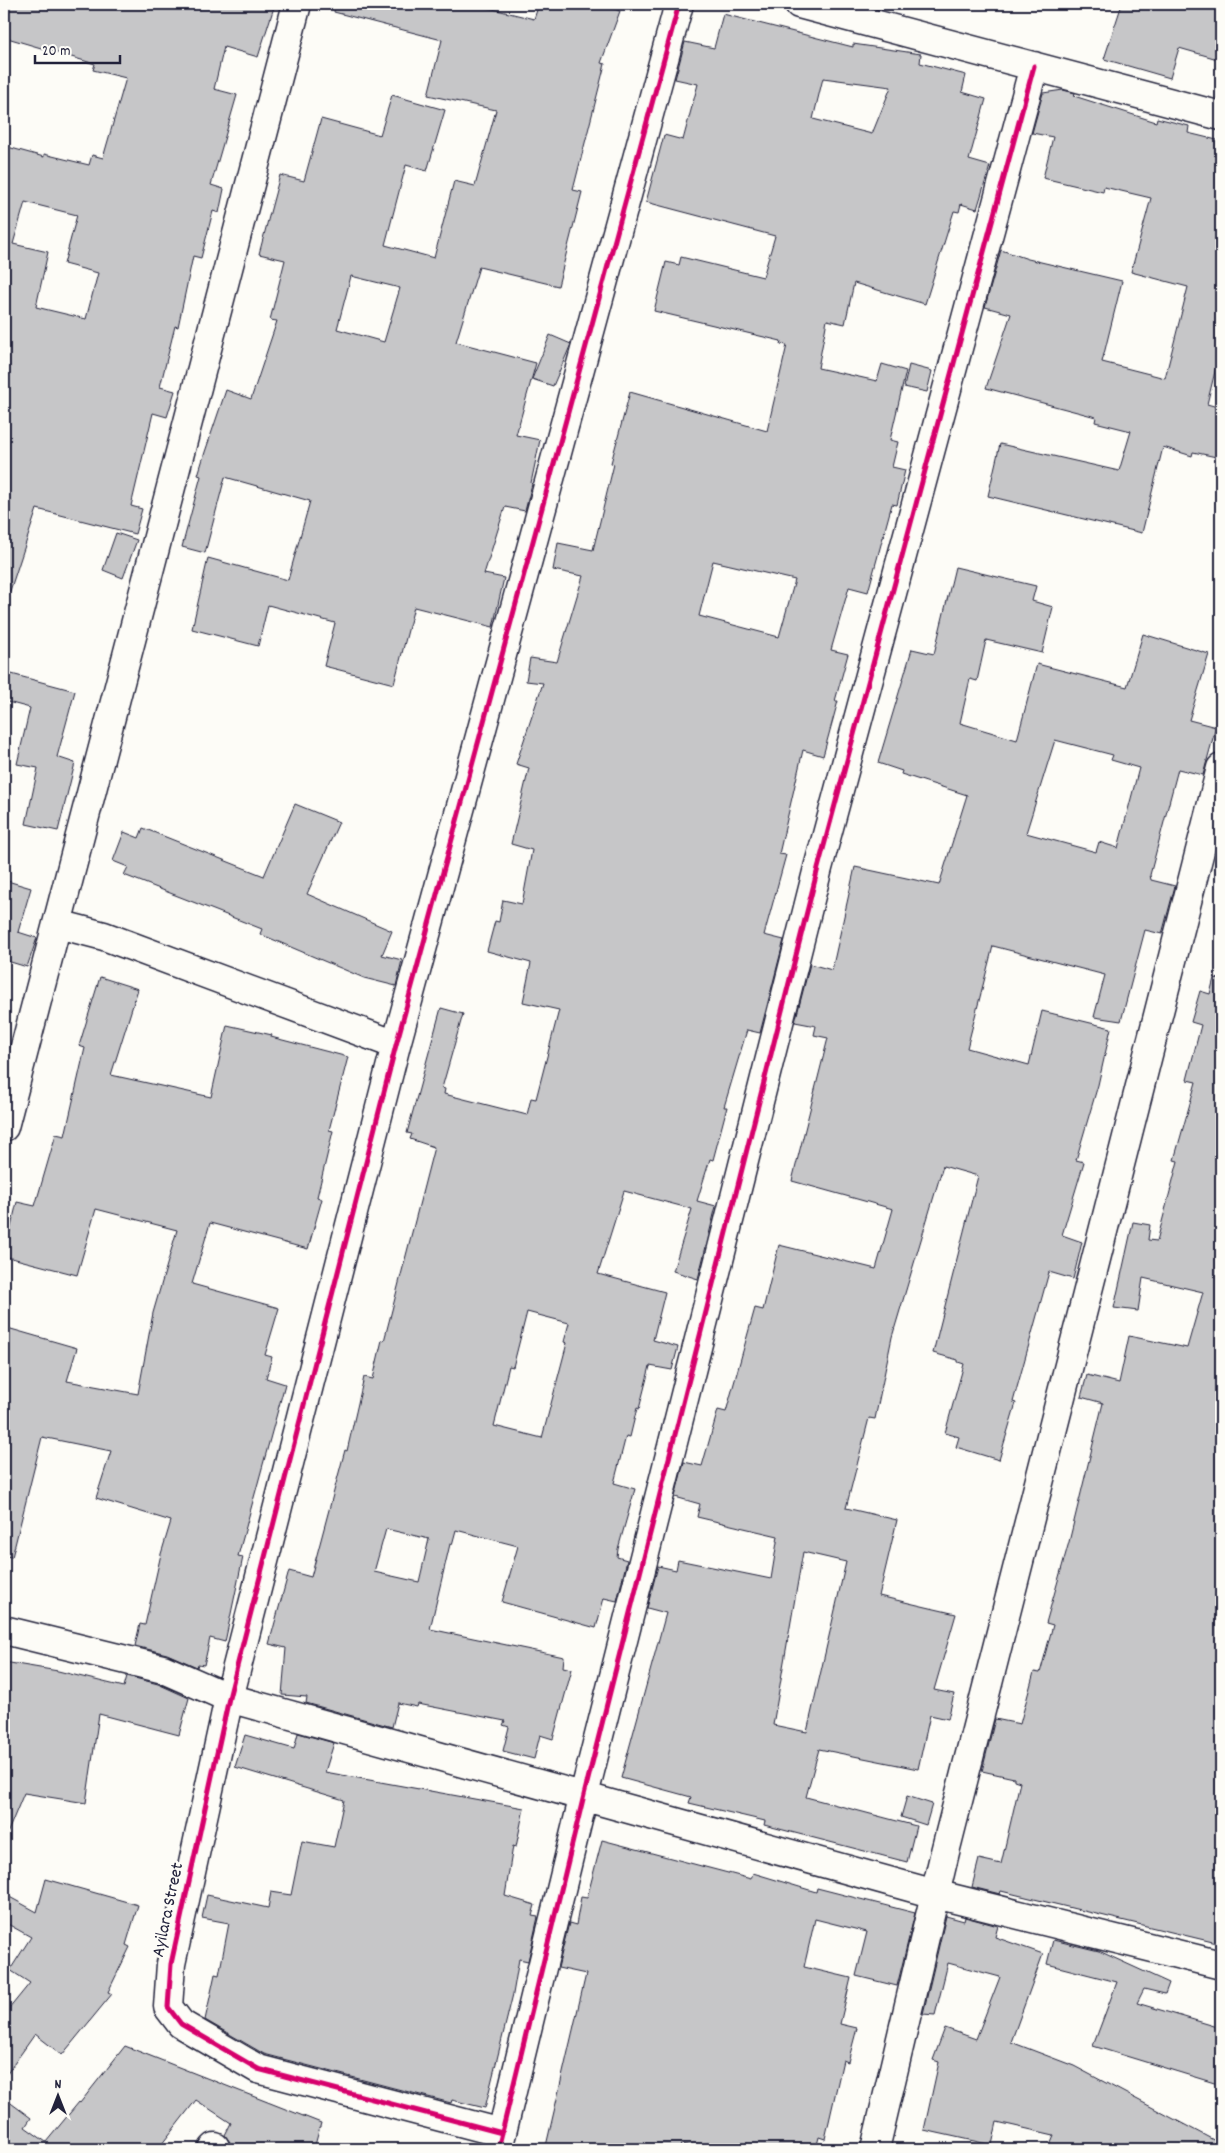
<svg xmlns="http://www.w3.org/2000/svg" width="1225" height="2153" viewBox="0 0 1225 2153" font-family="Dekko,sans-serif">
	<style>
		.building { fill: #c6c6c8; stroke: #22223b; fill-rule: evenodd }
		.lines { fill: none; stroke-linecap: round; stroke-linejoin: round }
		.minor-casing { stroke: #22223b; stroke-width: 31 }
		.minor { stroke: #fdfcf7; stroke-width: 28 }
		.cycleway-casing { stroke: #fdfcf7; stroke-width: 8 }
		.cycleway { stroke: #d6006c; stroke-width: 5 }
		.labels { text-anchor: middle; dominant-baseline: central; stroke-width: 5; stroke-linejoin: round; paint-order: stroke }
		.street-label { font-size: 18px; fill: #22223b; stroke: #fdfcf7 }
	</style>
	<rect width="100%" height="100%" fill="#fdfcf7"/>
	<filter id="ink" filterUnits="userSpaceOnUse"><feTurbulence type="fractalNoise" baseFrequency=".02" numOctaves="2"/><feDisplacementMap in="SourceGraphic" scale="10" xChannelSelector="R" yChannelSelector="G"/><feConvolveMatrix kernelMatrix="1 2 1 2 8 2 1 2 1" color-interpolation-filters="sRGB"/></filter>
	<g filter="url(#ink)">
		<path class="building" d="M 4,4 L 275,4 L 258,57 L 224,47 L 214,89 L 237,95 L 211,185 L 224,189 L 219,213 L 213,211 L 201,258 L 193,256 L 178,327 L 175,326 L 160,387 L 175,391 L 167,417 L 153,413 L 131,506 L 142,509 L 135,534 L 37,509 L 8,597 L 4,596 L 4,146 L 44,157 L 44,154 L 89,165 L 92,155 L 103,158 L 126,78 L 93,70 L 95,64 L 4,37 ZM 25,202 L 77,215 L 64,264 L 98,273 L 86,319 L 36,307 L 48,252 L 13,244 Z
			M 335,4 L 472,4 L 534,19 L 539,4 L 600,4 L 620,11 L 601,63 L 605,64 L 573,190 L 582,192 L 558,286 L 479,267 L 456,342 L 536,363 L 516,435 L 540,440 L 531,483 L 532,484 L 525,511 L 505,507 L 484,574 L 504,578 L 493,627 L 414,607 L 394,684 L 324,666 L 335,623 L 268,605 L 258,646 L 192,629 L 208,558 L 288,580 L 310,501 L 225,477 L 205,553 L 182,547 L 201,476 L 198,475 L 205,452 L 226,390 L 251,399 L 277,321 L 270,320 L 285,260 L 259,254 L 280,175 L 304,181 L 321,119 L 380,135 L 392,95 L 445,110 L 427,171 L 406,165 L 385,245 L 434,258 L 454,181 L 475,186 L 496,110 L 428,95 L 442,40 L 334,12 ZM 351,276 L 400,288 L 384,342 L 337,329 Z
			M 1122,4 L 1221,4 L 1221,60 L 1179,48 L 1170,78 L 1104,59 Z
			M 723,14 L 853,47 L 853,44 L 921,54 L 920,63 L 966,75 L 962,92 L 986,99 L 969,160 L 990,166 L 977,209 L 961,204 L 959,212 L 954,211 L 925,304 L 854,283 L 845,324 L 827,320 L 818,368 L 877,381 L 882,364 L 906,371 L 890,440 L 898,442 L 892,467 L 905,470 L 897,505 L 892,504 L 868,592 L 849,587 L 831,650 L 848,654 L 835,701 L 838,701 L 823,756 L 803,750 L 779,854 L 786,855 L 764,935 L 784,940 L 760,1033 L 747,1030 L 724,1107 L 727,1107 L 713,1160 L 710,1159 L 697,1201 L 716,1206 L 698,1279 L 673,1271 L 692,1209 L 624,1191 L 598,1274 L 665,1292 L 653,1340 L 678,1347 L 672,1370 L 650,1366 L 639,1409 L 637,1408 L 630,1437 L 626,1436 L 614,1483 L 635,1489 L 618,1549 L 617,1557 L 627,1560 L 617,1601 L 604,1598 L 596,1628 L 502,1602 L 518,1546 L 456,1530 L 452,1545 L 450,1544 L 430,1629 L 564,1657 L 563,1667 L 572,1669 L 553,1739 L 540,1735 L 534,1759 L 503,1751 L 509,1727 L 503,1725 L 505,1721 L 418,1704 L 417,1707 L 398,1703 L 392,1727 L 306,1703 L 307,1697 L 282,1695 L 286,1648 L 269,1644 L 289,1571 L 311,1577 L 345,1450 L 347,1451 L 364,1377 L 373,1379 L 382,1340 L 384,1341 L 434,1147 L 410,1139 L 412,1134 L 407,1133 L 441,1008 L 463,1014 L 442,1088 L 445,1089 L 444,1094 L 527,1115 L 531,1098 L 536,1099 L 559,1010 L 523,1002 L 531,963 L 487,951 L 495,921 L 499,922 L 503,900 L 522,904 L 532,850 L 511,844 L 529,768 L 516,764 L 543,683 L 526,681 L 530,658 L 557,662 L 583,576 L 553,570 L 558,543 L 593,550 L 614,464 L 611,463 L 630,392 L 767,431 L 787,345 L 780,344 L 781,341 L 654,311 L 666,262 L 679,265 L 681,257 L 763,277 L 775,236 L 646,202 L 664,135 L 683,140 L 698,84 L 675,79 L 685,42 L 714,48 ZM 823,78 L 891,87 L 872,134 L 813,119 ZM 713,561 L 795,580 L 779,637 L 699,616 ZM 527,1312 L 569,1323 L 564,1342 L 567,1343 L 542,1438 L 494,1426 L 509,1366 L 513,1367 ZM 386,1529 L 429,1539 L 419,1582 L 374,1572 Z
			M 1063,90 L 1075,93 L 1074,96 L 1156,122 L 1157,118 L 1189,126 L 1188,133 L 1221,141 L 1221,347 L 1207,404 L 1221,408 L 1221,458 L 1193,452 L 1192,456 L 1163,447 L 1142,533 L 988,496 L 1000,444 L 1119,471 L 1131,431 L 1095,422 L 1096,417 L 986,388 L 1011,314 L 985,307 L 1001,250 L 1028,259 L 1122,281 L 1102,362 L 1165,378 L 1188,287 L 1131,272 L 1151,198 L 1104,187 L 1103,192 L 1043,178 L 1053,137 L 1032,133 L 1043,93 Z
			M 550,335 L 571,344 L 553,386 L 532,379 Z
			M 909,365 L 932,371 L 927,392 L 904,387 Z
			M 116,533 L 137,540 L 123,578 L 103,570 Z
			M 955,567 L 1036,586 L 1032,601 L 1053,607 L 1042,653 L 986,640 L 977,681 L 970,679 L 960,723 L 1017,740 L 1037,664 L 1127,687 L 1143,634 L 1209,654 L 1189,720 L 1216,727 L 1203,775 L 1178,769 L 1150,875 L 1151,880 L 1175,886 L 1162,934 L 1145,930 L 1121,1021 L 1094,1017 L 1105,975 L 993,946 L 967,1048 L 1029,1065 L 1042,1011 L 1111,1028 L 1098,1085 L 1076,1160 L 1084,1162 L 1062,1235 L 1082,1242 L 1073,1279 L 1049,1272 L 1013,1402 L 1016,1403 L 999,1460 L 956,1447 L 959,1437 L 945,1433 L 964,1364 L 958,1362 L 958,1360 L 933,1353 L 978,1176 L 943,1166 L 892,1337 L 875,1419 L 869,1418 L 846,1508 L 897,1520 L 879,1596 L 956,1614 L 934,1690 L 954,1694 L 948,1719 L 930,1715 L 918,1769 L 819,1749 L 806,1797 L 916,1826 L 907,1862 L 764,1825 L 765,1821 L 689,1803 L 691,1797 L 621,1778 L 666,1613 L 647,1608 L 658,1566 L 676,1570 L 678,1560 L 771,1579 L 778,1536 L 697,1517 L 700,1504 L 675,1497 L 684,1462 L 702,1466 L 718,1410 L 726,1412 L 755,1308 L 763,1310 L 779,1245 L 876,1269 L 893,1209 L 792,1181 L 828,1038 L 814,1035 L 816,1026 L 795,1022 L 810,964 L 832,970 L 855,867 L 939,885 L 967,795 L 901,774 L 902,771 L 878,763 L 912,649 L 934,654 ZM 1055,740 L 1113,755 L 1111,760 L 1139,768 L 1118,848 L 1099,842 L 1096,852 L 1026,833 ZM 803,1552 L 846,1562 L 807,1732 L 773,1725 Z
			M 4,672 L 75,691 L 57,757 L 75,763 L 58,831 L 26,824 L 38,768 L 17,764 L 30,708 L 4,701 Z
			M 295,804 L 339,822 L 307,894 L 392,931 L 382,955 L 402,960 L 396,986 L 364,978 L 260,934 L 262,929 L 124,875 L 128,867 L 113,861 L 124,832 L 139,838 L 143,828 L 264,876 Z
			M 4,880 L 31,888 L 18,932 L 37,938 L 27,967 L 4,960 Z
			M 100,977 L 138,989 L 111,1075 L 211,1097 L 227,1025 L 272,1035 L 271,1037 L 348,1057 L 329,1130 L 333,1131 L 317,1197 L 322,1199 L 308,1249 L 210,1223 L 192,1284 L 279,1308 L 265,1355 L 272,1357 L 266,1378 L 285,1384 L 238,1556 L 243,1557 L 225,1642 L 210,1638 L 204,1665 L 198,1664 L 197,1667 L 167,1654 L 135,1646 L 140,1624 L 145,1625 L 161,1554 L 171,1521 L 96,1498 L 111,1451 L 42,1437 L 12,1557 L 4,1556 L 4,1327 L 77,1348 L 67,1381 L 138,1394 L 153,1313 L 177,1230 L 96,1209 L 77,1275 L 4,1256 L 17,1202 L 35,1206 L 56,1134 L 65,1136 L 85,1048 L 79,1046 Z
			M 1214,978 L 1221,979 L 1221,1944 L 1001,1891 L 1000,1894 L 972,1887 L 979,1859 L 1001,1864 L 1020,1782 L 1014,1780 L 1014,1778 L 982,1771 L 995,1719 L 1020,1724 L 1034,1672 L 1040,1673 L 1053,1625 L 1046,1623 L 1069,1542 L 1103,1403 L 1081,1397 L 1087,1375 L 1119,1383 L 1129,1336 L 1187,1348 L 1203,1292 L 1143,1278 L 1138,1311 L 1114,1308 L 1133,1222 L 1150,1225 L 1148,1240 L 1157,1241 L 1178,1161 L 1174,1160 L 1196,1082 L 1187,1080 L 1201,1025 L 1191,1022 L 1200,991 L 1210,994 Z
			M 4,1662 L 58,1671 L 124,1687 L 127,1676 L 158,1684 L 189,1698 L 179,1735 L 99,1714 L 86,1803 L 24,1793 L 4,1841 Z
			M 298,1733 L 334,1743 L 325,1772 L 524,1808 L 516,1847 L 513,1846 L 505,1896 L 535,1905 L 532,1916 L 538,1917 L 528,1961 L 519,1959 L 513,1994 L 485,2108 L 452,2100 L 451,2103 L 264,2054 L 205,2020 L 215,1974 L 219,1975 L 229,1923 L 202,1918 L 207,1895 L 268,1908 L 271,1892 L 291,1895 L 302,1841 L 334,1847 L 344,1800 L 235,1767 L 245,1735 L 294,1749 Z
			M 907,1796 L 932,1804 L 926,1825 L 901,1817 Z
			M 602,1840 L 751,1879 L 753,1873 L 816,1892 L 817,1888 L 915,1913 L 897,1986 L 856,1976 L 867,1932 L 815,1919 L 804,1967 L 851,1978 L 840,2024 L 857,2028 L 848,2062 L 843,2060 L 825,2139 L 819,2137 L 816,2149 L 705,2149 L 681,2144 L 680,2149 L 561,2149 L 546,2146 L 586,1974 L 558,1968 L 569,1923 L 576,1925 L 581,1897 L 587,1898 Z
			M 46,1879 L 138,1905 L 126,1945 L 130,1947 L 108,1992 L 112,1994 L 62,2055 L 35,2034 L 4,2078 L 4,2015 L 30,1983 L 10,1970 L 31,1937 L 4,1922 L 4,1894 L 37,1912 Z
			M 946,1916 L 964,1921 L 965,1917 L 998,1926 L 995,1937 L 1043,1954 L 1011,2042 L 1074,2066 L 1221,2144 L 1221,2149 L 1048,2149 L 1054,2135 L 997,2122 L 992,2145 L 924,2130 L 939,2062 L 933,2060 L 945,2028 L 976,2039 L 1000,1977 L 948,1963 L 935,2015 L 923,2014 Z
			M 1053,1940 L 1099,1951 L 1169,1983 L 1165,1994 L 1144,1989 L 1137,2003 L 1221,2028 L 1221,2085 L 1093,2046 L 1117,1982 L 1047,1964 Z
			M 125,2046 L 321,2123 L 314,2149 L 230,2149 L 230,2142 L 225,2135 L 231,2123 L 196,2100 L 158,2149 L 4,2149 L 4,2098 L 31,2118 L 25,2127 L 46,2142 L 79,2102 L 80,2103 Z"/>
		<g class="lines">
			<defs>
				<path id="minor" d="M 799,4 L 1221,116
					M 58,924 L 104,936 L 396,1045
					M 4,1127 L 297,4
					M 4,1630 L 163,1669 L 229,1698 L 935,1894 L 1221,1965
					M 502,2133 L 258,2069 L 181,2024 L 168,2007 L 171,1964 L 229,1698 L 396,1045 L 679,4
					M 213,2149 L 215,2147
					M 498,2149 L 584,1795 L 818,868 L 1034,66
					M 875,2149 L 945,1852 L 1221,768"/>
			</defs>
			<use href="#minor" class="minor-casing"/>
			<use href="#minor" class="minor"/>
			<defs>
				<path id="cycleway" d="M 502,2133 L 258,2069 L 181,2024 L 168,2007 L 171,1964 L 229,1698 L 396,1045 L 679,4
					M 498,2149 L 584,1795 L 818,868 L 1034,66"/>
			</defs>
			<use href="#cycleway" class="cycleway-casing"/>
			<use href="#cycleway" class="cycleway"/>
		</g>
	</g>
	<g class="labels">
		<g class="street-label">
			<text transform="translate(169 1910) rotate(-78)">Ayilara Street</text>
		</g>
	</g>
	<rect width="1225" height="2153" fill="none" stroke="#fdfcf7" stroke-width="20"/>
	<rect x="10" y="10" width="1205" height="2133" fill="none" stroke="#22223b" stroke-width="2" filter="url(#ink)"/>
	<g transform="translate(58 2096)" stroke="#fdfcf7" stroke-width="4" paint-order="stroke">
	<path d="M0-4L9 19L0 12L-9 19Z" fill="#22223b"/>
	<text y="-8" font-size="14" font-weight="bold" text-anchor="middle" fill="#22223b">N</text>
	</g>
	<path d="M35 55v8h85v-8" fill="none" stroke="#22223b" stroke-width="2.5"/>
	<text x="42" y="55" font-size="15" fill="#22223b" stroke="#fdfcf7" stroke-width="4" paint-order="stroke">20 m</text>
</svg>
